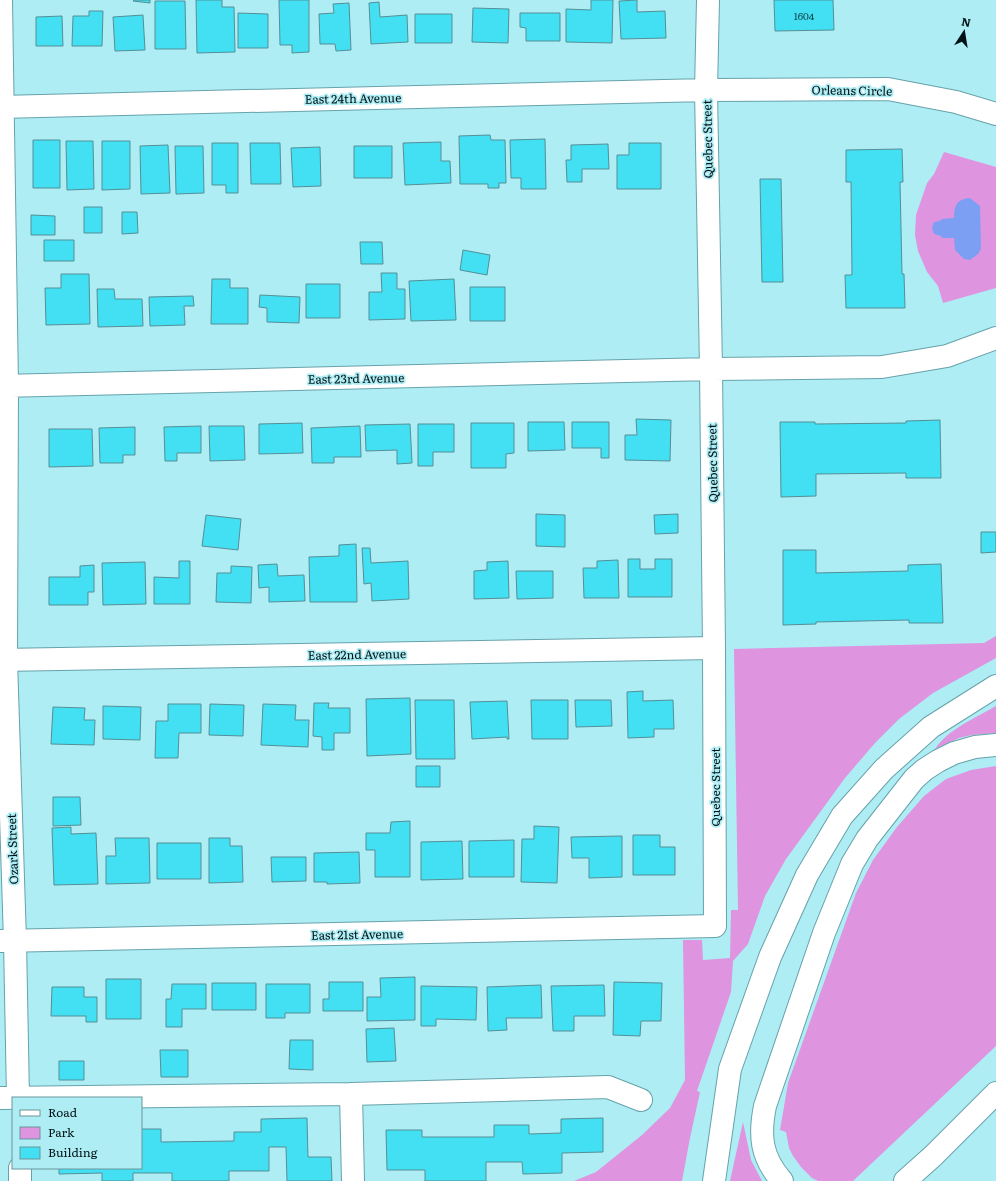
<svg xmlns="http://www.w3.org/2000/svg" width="996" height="1181" viewBox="0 0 996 1181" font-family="Literata,serif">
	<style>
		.green { fill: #de94df }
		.water { fill: #7d9ff3 }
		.building { fill: #42e0f2; stroke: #548f97 }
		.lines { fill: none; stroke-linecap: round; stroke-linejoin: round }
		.minor-casing { stroke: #66a2aa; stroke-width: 24 }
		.highway-casing { stroke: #66a2aa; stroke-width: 24 }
		.minor { stroke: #fff; stroke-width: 22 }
		.highway { stroke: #fff; stroke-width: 22 }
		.labels { text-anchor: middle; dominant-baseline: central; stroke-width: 3.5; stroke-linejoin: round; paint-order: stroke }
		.number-label { font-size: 10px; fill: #10464c }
		.street-label { font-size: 12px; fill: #001215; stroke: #afedf5 }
	</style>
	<rect width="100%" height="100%" fill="#afedf5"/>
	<path class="green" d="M 944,152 L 996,167 L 996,288 L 943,303 L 938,286 L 927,272 L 918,251 L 915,235 L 916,215 L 927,183 L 934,174 Z
		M 996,636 L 996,658 L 933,693 L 899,719 L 875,743 L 845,778 L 786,859 L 765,896 L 748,944 L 733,961 L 731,992 L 697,1091 L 700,1092 L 690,1138 L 682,1181 L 574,1181 L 596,1172 L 642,1135 L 670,1108 L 685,1080 L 683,940 L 702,940 L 703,960 L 730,958 L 731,910 L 738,910 L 734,649 L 984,643 Z
		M 996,706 L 996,733 L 972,735 L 959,738 L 935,749 C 947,730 977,717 996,706 Z
		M 996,766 L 996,1046 L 853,1181 L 818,1181 L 812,1178 L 801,1167 L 793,1156 L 789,1148 L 786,1132 L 780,1130 L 788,1083 L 856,893 L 873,860 L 897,827 L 924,796 L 946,779 L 971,770 Z
		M 743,1122 L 751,1160 L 762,1181 L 730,1181 Z"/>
	<path class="water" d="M 970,198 L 980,206 L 981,249 L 978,254 L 970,260 L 964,259 L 955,250 L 954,238 L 942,238 L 941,236 L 934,234 L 932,228 L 934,222 L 940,221 L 942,219 L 954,218 C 954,207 956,199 970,198 Z"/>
	<path class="building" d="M 134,0 L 150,0 L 150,3 L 133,1 Z
		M 196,0 L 222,0 L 222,7 L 234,7 L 235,52 L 197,53 Z
		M 279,0 L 309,0 L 309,52 L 292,53 L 292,45 L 280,45 Z
		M 591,0 L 613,0 L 612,43 L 566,42 L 566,9 L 591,10 Z
		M 637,0 L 637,12 L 665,11 L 666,38 L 621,39 L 619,1 Z
		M 774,0 L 833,0 L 834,30 L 775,31 Z
		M 155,1 L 185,1 L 186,49 L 155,49 Z
		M 379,2 L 380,17 L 407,15 L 408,42 L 371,44 L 369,3 Z
		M 349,3 L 351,50 L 336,51 L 335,44 L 320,44 L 319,14 L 334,13 L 333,4 Z
		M 473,8 L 509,9 L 508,43 L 472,42 Z
		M 89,11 L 103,11 L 102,46 L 72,46 L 73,16 L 89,16 Z
		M 238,13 L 268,14 L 268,48 L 238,48 Z
		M 520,13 L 560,13 L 560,41 L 526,41 L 526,28 L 520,27 Z
		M 415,14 L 452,14 L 452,43 L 415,43 Z
		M 143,15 L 145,50 L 115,51 L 113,17 Z
		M 62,16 L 63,46 L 36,46 L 36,17 Z
		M 490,135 L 491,140 L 505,140 L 506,183 L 499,183 L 499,188 L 488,188 L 488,184 L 460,184 L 459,136 Z
		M 545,139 L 546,189 L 521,189 L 521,178 L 511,178 L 510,140 Z
		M 33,140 L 60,140 L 60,188 L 33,188 Z
		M 66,141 L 93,141 L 94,189 L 67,190 Z
		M 102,141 L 130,141 L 130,189 L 102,190 Z
		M 441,142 L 441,161 L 450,161 L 451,183 L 405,185 L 403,143 Z
		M 212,143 L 238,143 L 238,193 L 226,193 L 226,185 L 212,185 Z
		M 250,143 L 280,143 L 281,184 L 251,184 Z
		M 629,143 L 661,143 L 661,189 L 617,189 L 617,155 L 629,155 Z
		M 608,144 L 609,169 L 582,169 L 582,182 L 567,182 L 566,160 L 571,160 L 571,145 Z
		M 168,145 L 170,193 L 141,194 L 140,146 Z
		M 175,146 L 203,146 L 204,193 L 176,194 Z
		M 354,146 L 392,146 L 392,178 L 354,178 Z
		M 320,147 L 321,186 L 293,187 L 291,148 Z
		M 902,149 L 903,182 L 900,182 L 902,274 L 904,274 L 905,308 L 846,308 L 845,275 L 852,275 L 851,182 L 846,182 L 846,150 Z
		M 760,179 L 781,179 L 783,282 L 762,282 Z
		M 84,207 L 102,207 L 102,233 L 84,233 Z
		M 122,212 L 137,212 L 138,233 L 122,234 Z
		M 31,215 L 55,216 L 55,235 L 31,235 Z
		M 44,240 L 74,240 L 74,261 L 44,261 Z
		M 360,242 L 382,242 L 383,264 L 361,264 Z
		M 463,250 L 490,255 L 487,275 L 460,270 Z
		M 381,273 L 397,273 L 397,289 L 405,289 L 405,319 L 369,320 L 369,292 L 382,292 Z
		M 61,274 L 89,274 L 90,324 L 46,325 L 45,288 L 61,288 Z
		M 212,279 L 230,279 L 230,288 L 248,288 L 248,324 L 211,324 Z
		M 454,279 L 456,320 L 411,321 L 409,281 Z
		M 306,284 L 340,284 L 340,318 L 306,318 Z
		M 470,287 L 505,287 L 505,321 L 470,321 Z
		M 97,289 L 114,289 L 115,299 L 142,299 L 143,326 L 98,327 Z
		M 260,295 L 300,297 L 299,323 L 267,322 L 267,308 L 259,307 Z
		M 193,296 L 194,306 L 184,306 L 185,325 L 150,326 L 149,297 Z
		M 636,419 L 671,420 L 670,461 L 625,460 L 625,435 L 637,435 Z
		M 940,420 L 941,478 L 906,478 L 906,473 L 816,474 L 816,496 L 781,497 L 780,422 L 815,422 L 815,424 L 906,423 L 906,421 Z
		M 528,422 L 564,422 L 565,450 L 528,451 Z
		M 572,422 L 609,422 L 609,458 L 601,458 L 601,448 L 572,448 Z
		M 302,423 L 303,453 L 259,454 L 259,424 Z
		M 471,423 L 514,423 L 514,453 L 506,454 L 506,468 L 471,468 Z
		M 410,424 L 412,463 L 397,464 L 397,450 L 366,451 L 365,425 Z
		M 418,424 L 454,424 L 454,452 L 433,452 L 433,466 L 418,466 Z
		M 201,426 L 201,453 L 177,453 L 177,461 L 165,461 L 164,427 Z
		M 209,426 L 244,426 L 245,460 L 210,461 Z
		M 360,426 L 361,457 L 334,457 L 334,463 L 312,463 L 311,428 Z
		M 135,427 L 135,455 L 123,455 L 123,463 L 100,463 L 99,428 Z
		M 49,429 L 92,429 L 93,466 L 49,467 Z
		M 536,514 L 565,515 L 565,547 L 536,546 Z
		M 678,514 L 678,533 L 655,534 L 654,515 Z
		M 206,515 L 241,519 L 238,550 L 202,546 Z
		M 981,532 L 996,532 L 996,552 L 981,553 Z
		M 356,544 L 357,602 L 310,602 L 309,557 L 339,556 L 339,545 Z
		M 362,548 L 370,548 L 371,563 L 408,561 L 409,599 L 372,601 L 371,583 L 364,584 Z
		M 783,550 L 816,550 L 816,573 L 908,571 L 908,565 L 941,564 L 943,623 L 909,623 L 909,620 L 816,622 L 816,624 L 783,625 Z
		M 628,559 L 640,559 L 640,569 L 655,569 L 655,559 L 672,559 L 672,597 L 628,597 Z
		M 618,560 L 619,598 L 584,598 L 583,568 L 597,568 L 597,561 Z
		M 179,561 L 190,561 L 190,604 L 154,604 L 154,577 L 179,578 Z
		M 508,561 L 509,598 L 474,599 L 474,571 L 487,570 L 487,562 Z
		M 145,562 L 146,604 L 103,605 L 102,563 Z
		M 277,564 L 278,576 L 304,575 L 305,601 L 269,602 L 269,587 L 259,588 L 258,565 Z
		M 94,565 L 94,592 L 88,592 L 88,605 L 49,605 L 49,577 L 80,577 L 80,566 Z
		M 231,566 L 252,567 L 251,603 L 216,602 L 217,573 L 231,573 Z
		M 516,571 L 553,571 L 553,598 L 517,599 Z
		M 643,691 L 643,701 L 673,700 L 674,729 L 654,729 L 654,737 L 628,738 L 627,692 Z
		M 410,698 L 411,754 L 367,756 L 366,699 Z
		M 415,700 L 454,700 L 455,759 L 416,759 Z
		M 531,700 L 568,700 L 568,739 L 532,739 Z
		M 575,700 L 611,700 L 612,726 L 576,727 Z
		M 507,701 L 509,739 L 507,739 L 507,737 L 472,739 L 470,702 Z
		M 314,703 L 329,703 L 328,708 L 350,708 L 350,733 L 334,733 L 334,750 L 322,750 L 322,737 L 313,736 Z
		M 168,704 L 201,704 L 201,733 L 179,733 L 178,758 L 155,758 L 156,721 L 168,721 Z
		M 210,704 L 244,705 L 243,736 L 209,735 Z
		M 263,704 L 296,705 L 295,720 L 309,720 L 308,747 L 261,745 Z
		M 103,706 L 141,707 L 140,740 L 103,739 Z
		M 53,707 L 85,708 L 84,720 L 95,720 L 94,745 L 51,744 Z
		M 416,766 L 440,766 L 440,787 L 416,787 Z
		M 53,797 L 80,797 L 81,825 L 53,826 Z
		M 410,821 L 410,877 L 375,877 L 375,850 L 366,850 L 366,833 L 390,833 L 391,822 Z
		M 534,826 L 559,827 L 557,883 L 521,882 L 522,839 L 534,839 Z
		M 71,827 L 71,834 L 96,833 L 98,884 L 54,885 L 52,828 Z
		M 633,835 L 660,835 L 660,847 L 675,847 L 675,875 L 633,875 Z
		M 622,836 L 622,877 L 589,878 L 589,858 L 572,858 L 571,837 Z
		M 115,838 L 149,838 L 150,883 L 106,884 L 106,856 L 116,856 Z
		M 209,838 L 230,838 L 230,846 L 242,846 L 243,882 L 209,883 Z
		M 514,840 L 514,877 L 469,877 L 469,841 Z
		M 462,841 L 463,879 L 421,880 L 421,842 Z
		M 157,843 L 201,843 L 201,879 L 157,879 Z
		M 359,852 L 360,883 L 327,884 L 327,882 L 314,882 L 314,853 Z
		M 271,857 L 306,857 L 306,881 L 272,882 Z
		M 415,977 L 415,1020 L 367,1021 L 367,997 L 381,997 L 380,978 Z
		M 106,979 L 141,979 L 141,1019 L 106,1019 Z
		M 329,982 L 363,982 L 363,1011 L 323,1011 L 323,999 L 329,999 Z
		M 614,982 L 662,983 L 661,1021 L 641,1021 L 640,1036 L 613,1035 Z
		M 212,983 L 256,983 L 256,1010 L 212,1010 Z
		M 172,984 L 206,984 L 206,1009 L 182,1009 L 182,1027 L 166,1027 L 166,999 L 171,999 Z
		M 266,984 L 310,984 L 310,1013 L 285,1013 L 285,1018 L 266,1018 Z
		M 541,985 L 542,1018 L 506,1018 L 507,1030 L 488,1031 L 487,987 Z
		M 604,985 L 605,1016 L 574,1016 L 574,1031 L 553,1031 L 551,986 Z
		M 421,986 L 477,987 L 476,1020 L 436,1019 L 436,1026 L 421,1026 Z
		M 52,987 L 84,987 L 84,997 L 97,997 L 97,1022 L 86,1022 L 86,1016 L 51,1016 Z
		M 394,1028 L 396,1061 L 367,1062 L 366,1029 Z
		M 290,1040 L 313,1040 L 313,1070 L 289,1069 Z
		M 160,1050 L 188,1050 L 188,1077 L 161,1077 Z
		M 59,1061 L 84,1061 L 84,1080 L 59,1080 Z
		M 307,1118 L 308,1157 L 331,1157 L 332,1181 L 287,1181 L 286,1147 L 269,1147 L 269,1171 L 229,1171 L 229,1181 L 172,1181 L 172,1173 L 133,1173 L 133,1181 L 102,1181 L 102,1173 L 59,1174 L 59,1168 L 141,1168 L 141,1129 L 161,1129 L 161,1142 L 234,1141 L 234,1132 L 261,1132 L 261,1119 Z
		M 603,1118 L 603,1152 L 562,1153 L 562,1173 L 523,1174 L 522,1162 L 486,1162 L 486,1181 L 425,1181 L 425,1170 L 387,1170 L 386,1130 L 422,1130 L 422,1137 L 494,1137 L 494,1125 L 529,1125 L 529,1134 L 561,1133 L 561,1119 Z"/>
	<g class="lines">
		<defs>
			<path id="minor" d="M 1,0 L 7,386 L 6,660 L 15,941 L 18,1098
				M 0,107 L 706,90 L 888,89 L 956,102 L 996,114
				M 0,386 L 711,369 L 882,367 L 947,356 L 996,338
				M 0,660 L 714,648
				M 0,941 L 715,926 L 714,648 L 711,369 L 706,90 L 708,0
				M 351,1094 L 353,1181
				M 0,1098 L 351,1094 L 608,1087 L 641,1100
				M 20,1168 L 20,1181"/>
			<path id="highway" d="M 714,1181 L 730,1069 L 770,957 L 807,875 L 842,816 L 884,769 L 931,727 L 996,686
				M 782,1181 C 761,1157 759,1136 765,1106 L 824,933 L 852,864 L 867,839 L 914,779 L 924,770 L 938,761 L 954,753 L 975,747 L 996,745
				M 905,1181 L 933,1156 L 996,1093"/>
		</defs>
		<use href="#minor" class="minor-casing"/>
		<use href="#highway" class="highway-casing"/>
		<use href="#minor" class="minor"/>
		<use href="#highway" class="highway"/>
	</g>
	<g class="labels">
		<g class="number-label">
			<text x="804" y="15">1604</text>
		</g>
		<g class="street-label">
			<text transform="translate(852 90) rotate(1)">Orleans Circle</text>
			<text transform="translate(353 98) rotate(-1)">East 24th Avenue</text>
			<text transform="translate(707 139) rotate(-91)">Quebec Street</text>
			<text transform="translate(356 378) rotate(-1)">East 23rd Avenue</text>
			<text transform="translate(712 463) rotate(-91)">Quebec Street</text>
			<text transform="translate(357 654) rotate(-1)">East 22nd Avenue</text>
			<text transform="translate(715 787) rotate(-90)">Quebec Street</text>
			<text transform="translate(12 849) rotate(-92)">Ozark Street</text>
			<text transform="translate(357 934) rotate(-1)">East 21st Avenue</text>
		</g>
	</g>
	<rect x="12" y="1097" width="130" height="72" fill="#afedf5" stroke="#69959b"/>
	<rect x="20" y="1110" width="20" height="6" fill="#ffffff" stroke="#69959b"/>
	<text x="48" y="1117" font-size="12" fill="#001215">Road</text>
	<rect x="20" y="1127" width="20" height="12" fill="#de94df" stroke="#69959b"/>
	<text x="48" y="1137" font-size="12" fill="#001215">Park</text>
	<rect x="20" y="1147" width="20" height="12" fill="#42e0f2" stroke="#69959b"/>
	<text x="48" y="1157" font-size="12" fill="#001215">Building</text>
	<g transform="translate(964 32) rotate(12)" stroke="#afedf5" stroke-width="3" paint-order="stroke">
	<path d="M0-3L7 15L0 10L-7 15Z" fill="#001215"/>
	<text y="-6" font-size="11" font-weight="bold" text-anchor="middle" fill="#001215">N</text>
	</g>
</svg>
